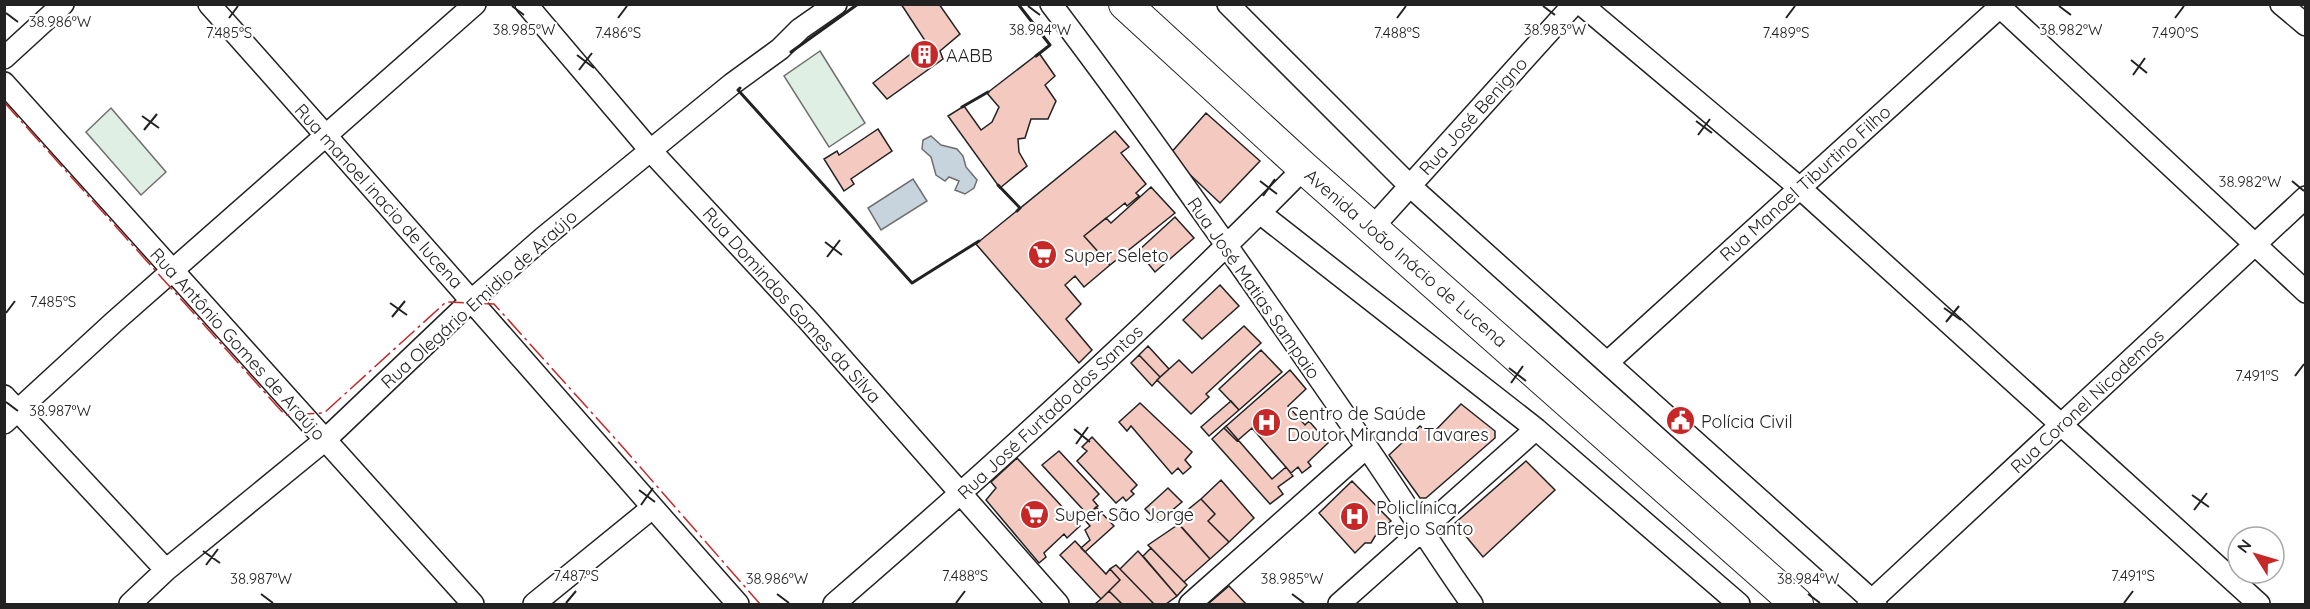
<svg xmlns="http://www.w3.org/2000/svg" width="2310" height="609" viewBox="0 0 2310 609" font-family="Quicksand,sans-serif">
	<style>
		.green { fill: #e0efe3; stroke: #6f6f6f; stroke-width: 1.5 }
		.water { fill: #c7d3dd; stroke: #6f6f6f; stroke-width: 1.5 }
		.building { fill: #f3c9c0; stroke: #222; stroke-width: 1.5 }
		.lines { fill: none; stroke-linecap: round; stroke-linejoin: round }
		.minor-casing { stroke: #222; stroke-width: 24 }
		.highway-casing { stroke: #222; stroke-width: 34 }
		.minor { stroke: #fff; stroke-width: 21 }
		.highway { stroke: #fff; stroke-width: 32 }
		.wall { stroke: #222; stroke-width: 3 }
		.power { stroke: #c62828; stroke-width: 1.5; stroke-dasharray: 21 4.5 3 4.5; stroke-linecap: butt }
		.ticks { fill: none; stroke: #222; stroke-width: 2 }
		.labels { text-anchor: middle; dominant-baseline: central; stroke-width: 4.5; stroke-linejoin: round; paint-order: stroke }
		.poi-label { font-size: 18px; fill: #222; stroke: #fff; text-anchor: start }
		.street-label { font-size: 18px; fill: #222; stroke: #fff }
		.ticks-label { font-size: 15px; text-anchor: middle; fill: #222; stroke: #fff; stroke-width: 4.5; stroke-linejoin: round; paint-order: stroke }
	</style>
	<rect width="100%" height="100%" fill="#fff"/>
	<path class="green" d="M 820,51 L 865,123 L 829,147 L 784,76 Z
		M 111,108 L 166,172 L 141,195 L 86,132 Z"/>
	<path class="water" d="M 931,136 L 941,145 L 957,149 L 963,156 L 966,167 L 977,180 L 974,188 L 965,194 L 955,190 L 959,181 L 949,177 L 945,181 L 936,175 L 931,157 L 922,149 L 923,140 Z
		M 913,179 L 927,201 L 881,230 L 868,208 Z"/>
	<path class="building" d="M 901,4 L 939,4 L 960,34 L 940,51 L 943,59 L 887,99 L 873,83 L 926,42 Z
		M 1039,53 L 1055,76 L 1045,85 L 1056,101 L 1048,119 L 1031,119 L 1025,138 L 1018,139 L 1019,152 L 1027,166 L 1000,188 L 948,116 L 964,106 L 981,130 L 992,122 L 999,107 L 987,93 Z
		M 1206,113 L 1260,161 L 1220,203 L 1169,155 Z
		M 878,129 L 892,151 L 851,179 L 854,184 L 844,191 L 824,159 L 837,151 L 839,155 Z
		M 1115,131 L 1129,147 L 1121,153 L 1146,184 L 1136,193 L 1139,196 L 1127,206 L 1125,203 L 1084,236 L 1110,265 L 1084,287 L 1075,276 L 1065,285 L 1081,304 L 1066,319 L 1092,350 L 1079,363 L 976,244 Z
		M 1151,187 L 1175,213 L 1110,265 L 1084,236 L 1106,218 L 1111,223 Z
		M 1175,217 L 1194,238 L 1155,272 L 1138,251 Z
		M 1220,285 L 1239,306 L 1202,339 L 1183,320 Z
		M 1244,326 L 1261,343 L 1206,394 L 1209,397 L 1191,414 L 1157,380 L 1179,360 L 1192,373 Z
		M 1148,346 L 1169,369 L 1160,377 L 1139,355 Z
		M 1261,350 L 1282,372 L 1239,410 L 1219,389 Z
		M 1139,355 L 1160,377 L 1152,386 L 1131,363 Z
		M 1290,370 L 1306,389 L 1288,406 L 1305,425 L 1309,421 L 1328,443 L 1308,462 L 1311,466 L 1302,473 L 1298,467 L 1291,473 L 1252,428 L 1237,441 L 1224,428 Z
		M 1231,401 L 1239,410 L 1209,436 L 1201,427 Z
		M 1140,403 L 1192,452 L 1185,460 L 1191,467 L 1183,474 L 1178,468 L 1172,474 L 1131,426 L 1127,431 L 1119,422 Z
		M 1461,404 L 1495,431 L 1495,438 L 1426,498 L 1420,498 L 1389,455 L 1420,426 L 1431,435 Z
		M 1226,426 L 1272,479 L 1286,467 L 1293,476 L 1278,487 L 1283,494 L 1270,504 L 1212,439 Z
		M 1092,437 L 1137,485 L 1131,491 L 1134,494 L 1126,501 L 1123,497 L 1116,503 L 1077,461 L 1087,451 L 1082,447 Z
		M 1059,451 L 1099,494 L 1093,500 L 1098,506 L 1088,515 L 1042,465 Z
		M 1017,458 L 1080,526 L 1067,538 L 1064,534 L 1044,553 L 1046,557 L 1039,563 L 986,500 L 996,488 L 991,482 Z
		M 1526,461 L 1555,490 L 1483,557 L 1455,523 Z
		M 1221,480 L 1254,518 L 1229,542 L 1208,521 L 1215,514 L 1201,499 Z
		M 1352,481 L 1391,521 L 1377,533 L 1371,543 L 1365,543 L 1355,553 L 1319,513 Z
		M 1168,488 L 1182,502 L 1158,522 L 1145,509 Z
		M 1201,499 L 1215,514 L 1208,521 L 1229,542 L 1210,559 L 1175,520 Z
		M 1096,507 L 1114,526 L 1085,552 L 1081,548 L 1090,540 L 1085,530 L 1090,526 L 1084,519 Z
		M 1179,524 L 1210,559 L 1184,582 L 1148,545 Z
		M 1075,541 L 1106,574 L 1110,569 L 1120,580 L 1101,599 L 1060,555 Z
		M 1151,548 L 1187,585 L 1177,596 L 1143,556 Z
		M 1138,551 L 1177,596 L 1166,604 L 1154,604 L 1120,569 Z
		M 1116,565 L 1120,569 L 1154,604 L 1122,604 L 1109,591 L 1120,580 L 1110,569 Z
		M 1229,586 L 1246,604 L 1208,604 Z
		M 1109,591 L 1122,604 L 1095,604 L 1101,599 Z"/>
	<g class="lines">
		<defs>
			<path id="minor" d="M 209,4 C 387,203 561,404 738,604
				M 526,4 L 650,150 L 808,320 L 1058,604
				M 1051,4 C 1160,148 1263,297 1366,446 C 1402,498 1435,552 1472,604
				M 1228,4 L 1410,186 L 1876,604
				M 1581,4 L 1801,189 L 2259,604
				M 1997,4 L 2306,292
				M 2281,4 L 2306,25
				M 4,58 L 63,4
				M 4,83 L 473,604
				M 1260,213 L 1536,429 L 1739,604
				M 1372,228 L 1574,4
				M 1608,362 L 2003,4
				M 4,396 L 166,570
				M 4,423 L 114,322 L 475,4
				M 130,604 L 166,570 L 325,440 L 472,300 L 543,238 L 732,84 L 780,49 L 800,29 L 836,4
				M 534,604 L 652,508
				M 834,604 C 996,464 1154,321 1304,168
				M 1190,604 L 1367,447
				M 1339,604 L 1536,429
				M 1868,604 L 2306,197"/>
			<path id="highway" d="M 1125,4 L 1304,168 L 1797,604"/>
		</defs>
		<use href="#minor" class="minor-casing"/>
		<use href="#highway" class="highway-casing"/>
		<use href="#minor" class="minor"/>
		<use href="#highway" class="highway"/>
		<path class="wall" d="M 1018,4 L 1050,45 L 1036,56
			M 791,52 L 858,4
			M 740,88 L 738,90 L 912,283 L 979,241
			M 962,107 L 988,92
			M 998,185 L 1020,208 L 1017,211"/>
		<path class="power" d="M 4,102 L 285,415 L 324,413 L 446,302 L 494,304 L 620,444 L 760,604"/>
	</g>
	<path class="ticks" d="M 512,6 L 524,15M 1028,6 L 1040,15M 1543,6 L 1555,15M 2059,6 L 2071,15M 6,13 L 18,22M 229,18 L 238,6M 618,18 L 627,6M 1397,18 L 1406,6M 1786,18 L 1795,6M 2175,18 L 2184,6M 577,55 L 594,68M 2131,60 L 2147,73M 579,70 L 592,53M 2133,75 L 2145,58M 142,116 L 159,128M 1696,121 L 1712,133M 144,130 L 157,114M 1698,135 L 1710,119M 1260,181 L 1277,194M 2292,181 L 2304,191M 1263,196 L 1275,179M 825,242 L 842,255M 827,257 L 840,240M 390,303 L 407,315M 1944,308 L 1961,320M 6,313 L 15,301M 392,317 L 405,301M 1946,322 L 1959,306M 1509,368 L 1526,381M 2295,376 L 2304,364M 1511,383 L 1523,366M 6,402 L 18,411M 1074,429 L 1090,442M 1076,444 L 1088,427M 639,490 L 655,502M 2192,495 L 2209,507M 641,505 L 653,488M 2194,510 L 2207,493M 203,551 L 220,563M 206,565 L 218,549M 261,594 L 273,603M 777,594 L 789,603M 1292,594 L 1304,603M 1808,594 L 1820,603M 566,603 L 576,591M 956,603 L 965,591M 2124,603 L 2133,591"/>
	<defs>
		<symbol id="building-disc" viewBox="-11 -11 22 22"><circle r="9.5" fill="#c62828" stroke="#fff"/><path d="M-4-6H4V6H1V3H-1V6H-4ZM-2.5-4.3h1.7v1.8h-1.7ZM.8-4.3h1.7v1.8H.8ZM-2.5-1h1.7V.8h-1.7ZM.8-1h1.7V.8H.8Z" fill="#fff"/></symbol>
		<symbol id="supermarket-disc" viewBox="-11 -11 22 22"><circle r="9.5" fill="#c62828" stroke="#fff"/><path d="M-6-5.5h2.5l.6 2H6L4.5 2H-2.5L-4.4-4H-6ZM-1.5 3.2a1.3 1.3 0 1 0 .1 0ZM3 3.2a1.3 1.3 0 1 0 .1 0Z" fill="#fff"/></symbol>
		<symbol id="civic-disc" viewBox="-11 -11 22 22"><circle r="9.5" fill="#c62828" stroke="#fff"/><path d="M-.6-6.5H3V-4.5H.6V-3L4-1V1h2V6H-6V1h2V-1L-.6-3ZM-1.2 2.5V6h2.4V2.5Z" fill="#fff"/></symbol>
		<symbol id="hospital-disc" viewBox="-11 -11 22 22"><circle r="9.5" fill="#c62828" stroke="#fff"/><path d="M-5-5h3v3.5h4V-5h3V5h-3V1.5h-4V5h-3Z" fill="#fff"/></symbol>
	</defs>
	<g fill-rule="evenodd">
		<use href="#building-disc" x="908" y="38" width="33" height="33"/>
		<use href="#supermarket-disc" x="1026" y="238" width="33" height="33"/>
		<use href="#civic-disc" x="1664" y="404" width="33" height="33"/>
		<use href="#hospital-disc" x="1250" y="406" width="33" height="33"/>
		<use href="#supermarket-disc" x="1018" y="498" width="33" height="33"/>
		<use href="#hospital-disc" x="1338" y="500" width="33" height="33"/>
	</g>
	<g class="labels">
		<g class="poi-label">
			<text x="946" y="55">AABB</text>
			<text x="1064" y="255">Super Seleto</text>
			<text x="1287" y="413">Centro de Saúde<tspan x="1287" dy="21">Doutor Miranda Tavares</tspan></text>
			<text x="1701" y="421">Polícia Civil</text>
			<text x="1376" y="507">Policlínica<tspan x="1376" dy="21">Brejo Santo</tspan></text>
			<text x="1055" y="514">Super São Jorge</text>
		</g>
		<g class="street-label">
			<text transform="translate(1473 116) rotate(-48)">Rua José Benigno</text>
			<text transform="translate(1805 183) rotate(-42)">Rua Manoel Tiburtino Filho</text>
			<text transform="translate(379 196) rotate(48)">Rua manoel inacio de lucena</text>
			<text transform="translate(1406 258) rotate(41)">Avenida João Inácio de Lucena</text>
			<text transform="translate(1254 288) rotate(55)">Rua José Matias Sampaio</text>
			<text transform="translate(479 299) rotate(-42)">Rua Olegário Emidio de Araújo</text>
			<text transform="translate(792 305) rotate(48)">Rua Domindos Gomes da Silva</text>
			<text transform="translate(238 344) rotate(48)">Rua Antônio Gomes de Araújo</text>
			<text transform="translate(2087 401) rotate(-43)">Rua Coronel Nicodemos</text>
			<text transform="translate(1050 412) rotate(-43)">Rua José Furtado dos Santos</text>
		</g>
	</g>
	<g class="ticks-label">
		<text x="60" y="27">38.986°W</text>
		<text x="2071" y="35">38.982°W</text>
		<text x="524" y="35">38.985°W</text>
		<text x="1040" y="35">38.984°W</text>
		<text x="1555" y="35">38.983°W</text>
		<text x="2175" y="38">7.490°S</text>
		<text x="229" y="38">7.485°S</text>
		<text x="618" y="38">7.486°S</text>
		<text x="1397" y="38">7.488°S</text>
		<text x="1786" y="38">7.489°S</text>
		<text x="2250" y="187">38.982°W</text>
		<text x="53" y="307">7.485°S</text>
		<text x="2257" y="381">7.491°S</text>
		<text x="60" y="416">38.987°W</text>
		<text x="576" y="581">7.487°S</text>
		<text x="965" y="581">7.488°S</text>
		<text x="2133" y="581">7.491°S</text>
		<text x="261" y="584">38.987°W</text>
		<text x="777" y="584">38.986°W</text>
		<text x="1292" y="584">38.985°W</text>
		<text x="1808" y="584">38.984°W</text>
	</g>
	<rect width="2310" height="609" fill="none" stroke="#222222" stroke-width="12"/>
	<g transform="translate(2256 555) rotate(307)"><circle r="28" fill="#ffffff" stroke="#a7a7a7" stroke-width="1.5"/>
	<path d="M0-4.5L10 22L0 15L-10 22Z" fill="#c62828"/>
	<text y="-9" font-size="16" font-weight="bold" text-anchor="middle" fill="#222222">N</text>
	</g>
</svg>
